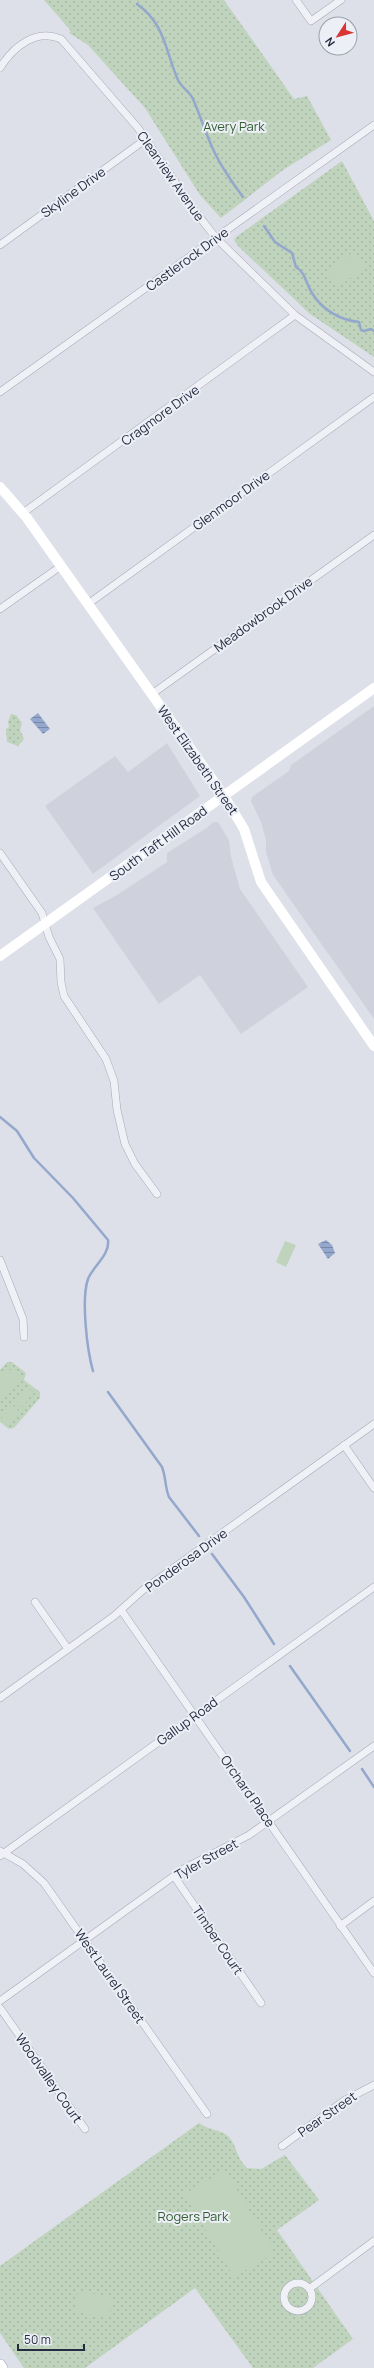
<svg xmlns="http://www.w3.org/2000/svg" width="374" height="2368" viewBox="0 0 374 2368" font-family="Manrope,sans-serif">
	<style>
		.built { fill: #cfd2dd }
		.park { fill: url(#park-dots) }
		.garden { fill: #bfd3bd }
		.water { fill: url(#water-rules) }
		.lines { fill: none; stroke-linecap: round; stroke-linejoin: round }
		.stream { stroke: #94a7cc; stroke-width: 2.5 }
		.street-casing { stroke: #a6aab6; stroke-width: 8 }
		.primary-casing { stroke: #9ba2b5; stroke-width: 12 }
		.street { stroke: #f0f1f6; stroke-width: 7 }
		.secondary { stroke: #fff; stroke-width: 10 }
		.primary { stroke: #fff; stroke-width: 11 }
		.labels { text-anchor: middle; dominant-baseline: central; stroke-width: 4; stroke-linejoin: round; paint-order: stroke }
		.park-label { font-size: 13px; fill: #335d31; stroke: #eceff6 }
		.street-label { font-size: 13px; fill: #252b40; stroke: #eceff6 }
	</style>
	<defs>
		<pattern id="park-dots" width="8" height="8" patternUnits="userSpaceOnUse"><rect width="8" height="8" fill="#bfd3bd"/><path d="M2 2h.1M6 6h.1" fill="none" stroke="#a4b5a4" stroke-width="1.8" stroke-linecap="round"/></pattern>
		<pattern id="water-rules" width="6" height="5" patternUnits="userSpaceOnUse"><rect width="6" height="5" fill="#94a7cc"/><path d="M0 2.5h6" fill="none" stroke="#7988a7"/></pattern>
	</defs>
	<rect width="100%" height="100%" fill="#dde0e8"/>
	<path class="built" d="M 374,706 L 374,1019 L 273,875 L 266,852 L 266,840 L 261,822 L 251,801 L 252,797 L 289,771 L 291,765 Z
		M 167,743 L 200,796 L 93,874 L 45,806 L 115,756 L 128,772 Z
		M 213,822 L 218,822 L 229,840 L 231,857 L 240,889 L 308,987 L 241,1034 L 200,975 L 159,1004 L 93,908 L 117,895 L 167,862 L 167,853 L 208,827 Z"/>
	<path class="park" d="M 44,0 L 224,0 L 294,99 L 307,96 L 331,140 L 283,170 L 221,218 L 200,195 L 145,108 L 88,45 L 69,33 L 71,31 Z
		M 342,161 L 374,221 L 374,357 L 310,314 L 238,246 L 234,240 L 236,237 Z
		M 11,714 L 16,715 L 22,723 L 20,730 L 24,739 L 18,746 L 7,742 L 6,729 L 9,727 L 8,722 Z
		M 7,1362 L 12,1362 L 26,1373 L 24,1380 L 40,1392 L 40,1398 L 14,1428 L 9,1429 L 0,1422 L 0,1370 Z
		M 199,2123 C 208,2130 222,2130 228,2136 C 237,2145 236,2158 247,2168 L 261,2169 L 285,2155 L 319,2200 L 277,2230 L 353,2339 L 313,2368 L 253,2368 L 195,2288 L 85,2368 L 24,2368 L 0,2333 L 0,2266 Z"/>
	<path class="garden" d="M 353,252 L 364,267 L 339,287 L 327,271 Z
		M 285,1241 L 296,1245 L 286,1267 L 276,1262 Z
		M 9,1369 L 20,1377 L 0,1400 L 0,1379 Z
		M 28,1387 L 34,1393 L 22,1407 L 16,1401 Z
		M 13,1405 L 19,1411 L 7,1425 L 1,1419 Z
		M 225,2170 L 275,2253 L 234,2277 L 184,2194 Z
		M 78,2291 L 113,2297 L 109,2318 L 75,2312 Z"/>
	<path class="water" d="M 38,713 L 50,729 L 43,734 L 30,719 Z
		M 326,1240 L 332,1245 L 335,1253 L 328,1259 L 318,1244 Z"/>
	<g class="lines">
		<path class="stream" d="M 137,4 C 166,25 165,51 178,80 C 182,88 190,92 193,99 C 200,115 205,131 212,147 C 220,165 231,181 243,197
			M 264,226 L 275,242 L 292,253 L 296,267 C 306,273 306,284 312,293 C 322,310 340,320 359,322 L 361,330 L 364,331 L 371,329 L 374,331
			M 0,1117 L 17,1131 L 34,1158 L 73,1198 L 108,1240 C 110,1255 93,1266 88,1279 C 81,1299 87,1350 93,1371
			M 108,1392 L 162,1467 C 166,1477 165,1488 169,1497 L 199,1536
			M 212,1554 L 244,1597 L 274,1644
			M 290,1666 L 350,1751
			M 362,1769 L 374,1787"/>
		<defs>
			<path id="street" d="M 296,0 L 311,21 L 341,0
				M 0,68 C 13,47 36,28 61,39 L 138,128 L 195,211 L 216,238 L 295,315 L 374,372
				M 0,245 L 146,139
				M 0,392 L 374,125
				M 23,513 L 295,315
				M 88,604 L 374,397
				M 0,609 L 61,566
				M 152,694 L 374,535
				M 0,853 L 42,913 L 49,937 L 60,959 L 61,982 L 64,996 L 106,1059 L 114,1081 L 117,1110 L 125,1144 L 135,1164 L 157,1194
				M 0,1260 L 23,1319 L 24,1337
				M 344,1445 L 374,1488
				M 35,1602 L 68,1649
				M 121,1610 L 374,1973
				M 0,1698 L 114,1616 L 143,1590 L 374,1424
				M 0,1851 L 23,1864 L 44,1883 L 207,2114
				M 0,1856 L 374,1587
				M 174,1876 L 261,2003
				M 340,1926 L 374,1901
				M 0,2001 L 185,1868 L 249,1835 L 374,1746
				M 0,2008 L 85,2129
				M 282,2146 L 345,2100 L 374,2085
				M284 2297a14 14 0 1 1 28 0a14 14 0 1 1-28 0Z
				M 309,2289 L 374,2241"/>
			<path id="primary" d="M 0,2365 L 2,2368"/>
		</defs>
		<use href="#street" class="street-casing"/>
		<use href="#primary" class="primary-casing"/>
		<use href="#street" class="street"/>
		<path class="secondary" d="M 0,487 L 27,518 L 224,796 L 244,829 L 261,882 L 374,1046
			M 0,956 L 374,688"/>
		<use href="#primary" class="primary"/>
	</g>
	<g class="labels">
		<g class="park-label">
			<text x="234" y="126">Avery Park</text>
			<text x="193" y="2216">Rogers Park</text>
		</g>
		<g class="street-label">
			<text transform="translate(171 176) rotate(55)">Clearview Avenue</text>
			<text transform="translate(73 192) rotate(-36)">Skyline Drive</text>
			<text transform="translate(187 259) rotate(-36)">Castlerock Drive</text>
			<text transform="translate(160 415) rotate(-36)">Cragmore Drive</text>
			<text transform="translate(231 500) rotate(-36)">Glenmoor Drive</text>
			<text transform="translate(263 614) rotate(-36)">Meadowbrook Drive</text>
			<text transform="translate(198 760) rotate(55)">West Elizabeth Street</text>
			<text transform="translate(158 843) rotate(-36)">South Taft Hill Road</text>
			<text transform="translate(186 1560) rotate(-36)">Ponderosa Drive</text>
			<text transform="translate(187 1721) rotate(-36)">Gallup Road</text>
			<text transform="translate(248 1791) rotate(55)">Orchard Place</text>
			<text transform="translate(206 1859) rotate(-29)">Tyler Street</text>
			<text transform="translate(218 1940) rotate(56)">Timber Court</text>
			<text transform="translate(110 1976) rotate(55)">West Laurel Street</text>
			<text transform="translate(49 2078) rotate(55)">Woodvalley Court</text>
			<text transform="translate(327 2114) rotate(-35)">Pear Street</text>
		</g>
	</g>
	<g transform="translate(338 36) rotate(234)"><circle r="19" fill="#eceff6" stroke="#9ca1ad"/>
	<path d="M0-3L7 15L0 10L-7 15Z" fill="#da3535"/>
	<text y="-6" font-size="11" font-weight="bold" text-anchor="middle" fill="#252b40">N</text>
	</g>
	<path d="M18 2344v6h66v-6" fill="none" stroke="#252b40" stroke-width="2"/>
	<text x="24" y="2344" font-size="12" fill="#252b40" stroke="#eceff6" stroke-width="3" paint-order="stroke">50 m</text>
</svg>
